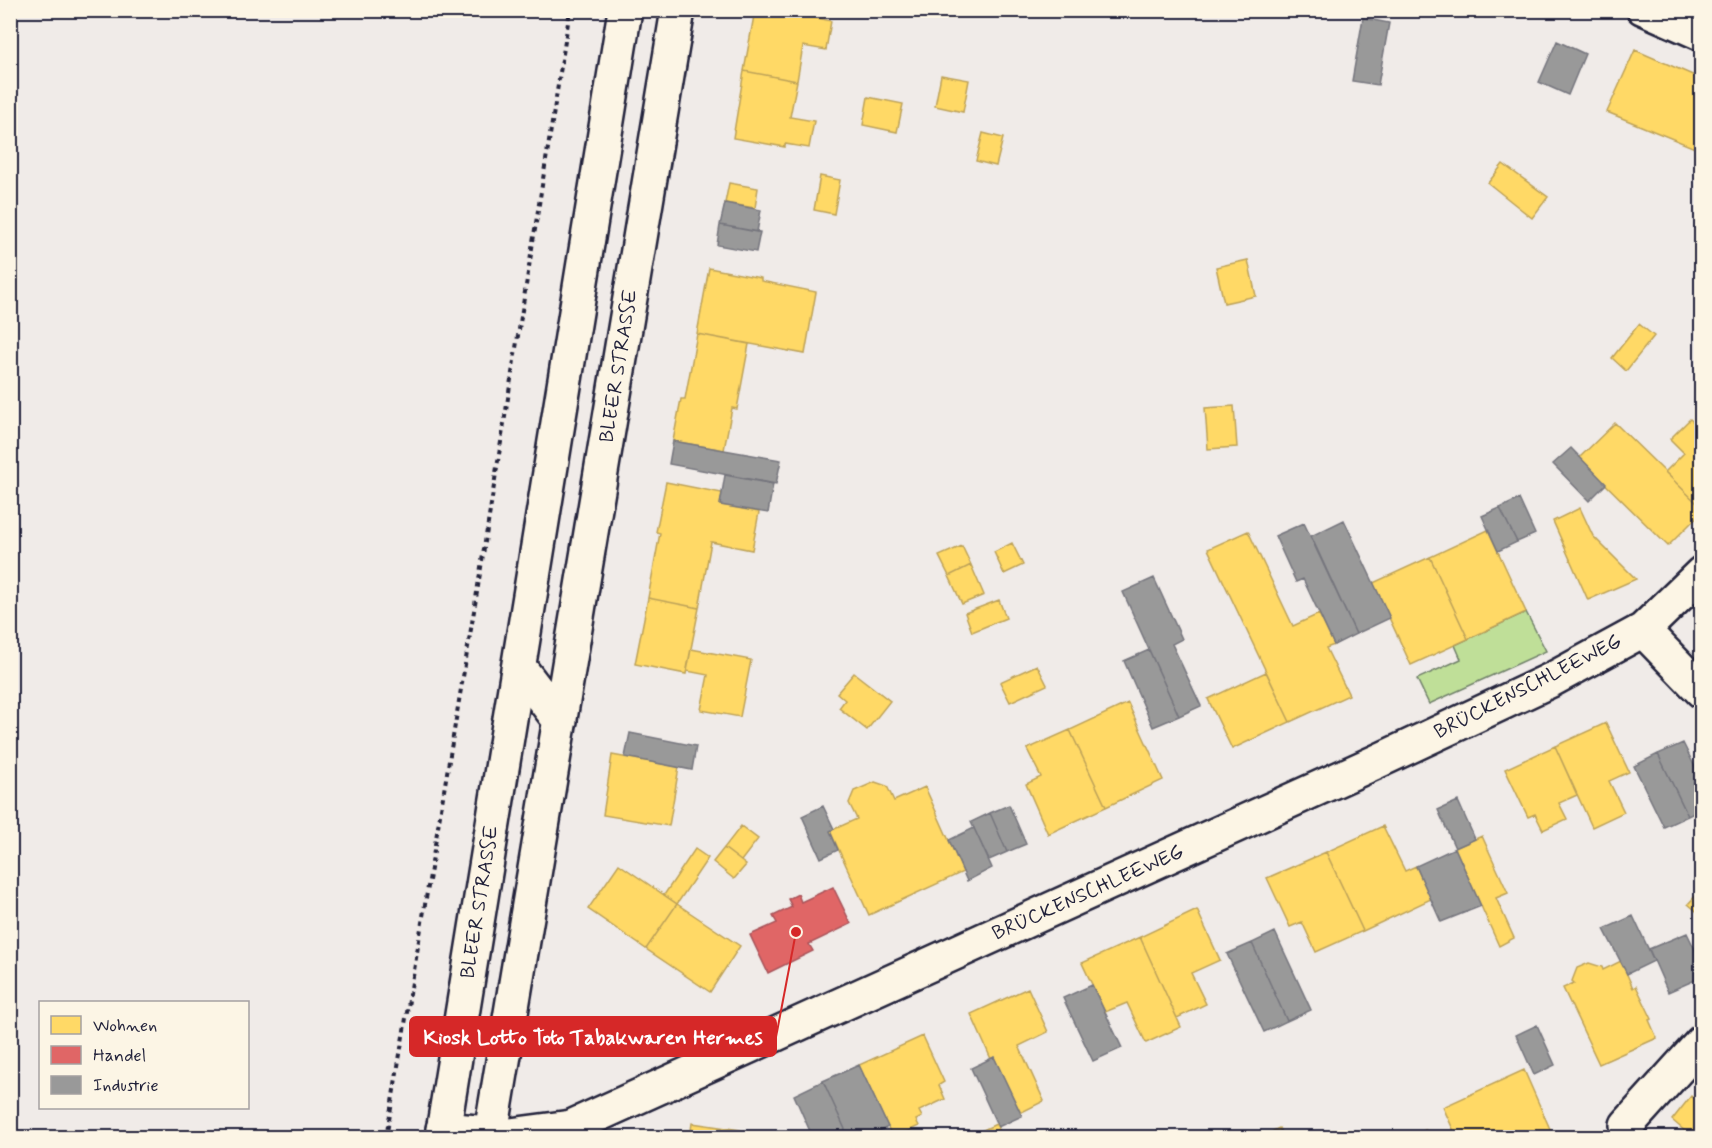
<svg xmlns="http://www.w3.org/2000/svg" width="1712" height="1148" viewBox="0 0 1712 1148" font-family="Mynerve,sans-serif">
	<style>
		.garden { fill: #bfdf98; stroke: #70806a; stroke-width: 1.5 }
		.homes { fill: #ffd966; stroke: #bda259; stroke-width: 1.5 }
		.shops { fill: #e06666; stroke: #a75259; stroke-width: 1.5 }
		.industry { fill: #999; stroke: #75757d; stroke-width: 1.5 }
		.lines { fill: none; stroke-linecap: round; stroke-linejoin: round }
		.lane-casing { stroke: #22223b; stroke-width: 32 }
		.street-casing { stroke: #22223b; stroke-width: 38 }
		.secondary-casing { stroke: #22223b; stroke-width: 38 }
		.path { stroke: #22223b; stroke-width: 4; stroke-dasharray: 4.5 4.5; stroke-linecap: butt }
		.lane { stroke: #fcf5e5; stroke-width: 27 }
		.street { stroke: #fcf5e5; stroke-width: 33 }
		.secondary { stroke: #fcf5e5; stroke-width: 33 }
		.labels { text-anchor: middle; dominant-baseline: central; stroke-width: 6; stroke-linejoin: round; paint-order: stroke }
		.street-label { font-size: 20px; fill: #22223b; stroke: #fcf5e5 }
		.leader { fill: none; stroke: #d62828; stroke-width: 2 }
		.callout-dot { fill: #d62828; stroke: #fcf5e5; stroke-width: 2 }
		.callout { fill: #d62828; stroke: #d62828; stroke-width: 2 }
		.callout-label { font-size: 21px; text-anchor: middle; font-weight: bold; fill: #fff }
	</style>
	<rect width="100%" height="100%" fill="#f0ebe8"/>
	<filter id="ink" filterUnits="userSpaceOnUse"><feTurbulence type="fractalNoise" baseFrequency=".0167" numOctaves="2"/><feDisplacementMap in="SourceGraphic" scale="12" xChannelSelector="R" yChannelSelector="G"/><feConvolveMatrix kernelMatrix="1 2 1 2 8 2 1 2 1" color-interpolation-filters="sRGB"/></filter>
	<g filter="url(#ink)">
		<path class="garden" d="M 1526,612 L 1546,651 L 1429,704 L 1417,679 L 1461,659 L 1455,645 Z"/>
		<path class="homes" d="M 755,10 L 783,10 L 831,21 L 826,50 L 803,46 L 797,81 L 744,71 Z
			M 1635,50 L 1702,79 L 1702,151 L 1607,112 Z
			M 744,71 L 797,81 L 790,117 L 814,121 L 809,148 L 785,144 L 785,147 L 733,138 Z
			M 941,75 L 969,80 L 963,112 L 935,106 Z
			M 868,97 L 903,104 L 897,132 L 863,125 Z
			M 983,133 L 1003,138 L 996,166 L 976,161 Z
			M 1503,164 L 1548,197 L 1532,218 L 1488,183 Z
			M 820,176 L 840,180 L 834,214 L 814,210 Z
			M 729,183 L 758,188 L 755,208 L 725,203 Z
			M 1248,260 L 1256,296 L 1224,303 L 1216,267 Z
			M 709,268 L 761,278 L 761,281 L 816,292 L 805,354 L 697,334 Z
			M 1639,324 L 1654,336 L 1626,371 L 1612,358 Z
			M 697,334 L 749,344 L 737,409 L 732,408 L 724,450 L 673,441 L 681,399 L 685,399 Z
			M 1234,406 L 1237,447 L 1208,449 L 1205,408 Z
			M 1690,419 L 1702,430 L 1702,508 L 1665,472 L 1684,453 L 1670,439 Z
			M 1615,423 L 1702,508 L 1702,512 L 1668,546 L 1579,458 Z
			M 666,482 L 722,493 L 720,505 L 759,512 L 752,550 L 711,542 L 699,608 L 648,598 L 660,533 L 656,532 Z
			M 1580,508 L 1593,536 L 1636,579 L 1588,600 L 1553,521 Z
			M 1488,530 L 1526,612 L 1468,639 L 1430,557 Z
			M 1248,531 L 1293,626 L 1319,614 L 1334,645 L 1326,648 L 1349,695 L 1290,722 L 1208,549 Z
			M 1012,543 L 1023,565 L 1004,574 L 994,552 Z
			M 962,546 L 971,565 L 949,576 L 939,556 Z
			M 1430,557 L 1468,639 L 1411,665 L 1373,583 Z
			M 971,565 L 984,595 L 962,604 L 949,576 Z
			M 648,598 L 699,608 L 686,674 L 635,664 Z
			M 999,600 L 1006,618 L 972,632 L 965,613 Z
			M 691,649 L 751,660 L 740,717 L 701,710 L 708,675 L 687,671 Z
			M 1037,665 L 1047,685 L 1010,702 L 1000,682 Z
			M 1266,672 L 1290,722 L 1232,749 L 1208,699 Z
			M 854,673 L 890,701 L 867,730 L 839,708 L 845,700 L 837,693 Z
			M 1128,703 L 1163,780 L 1106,807 L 1070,730 Z
			M 1606,723 L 1629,772 L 1609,781 L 1624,812 L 1592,827 L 1555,746 Z
			M 1070,730 L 1106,807 L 1048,834 L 1026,784 L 1041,777 L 1027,749 Z
			M 1555,746 L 1577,795 L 1559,803 L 1567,819 L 1543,830 L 1535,814 L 1528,817 L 1505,769 Z
			M 612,755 L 679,767 L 669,826 L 603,815 Z
			M 875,782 L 887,786 L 894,801 L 925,787 L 963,872 L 869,915 L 830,831 L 857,819 L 849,803 L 854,791 Z
			M 741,826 L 758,839 L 741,861 L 724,848 Z
			M 1383,826 L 1405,871 L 1416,866 L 1431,899 L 1363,931 L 1326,852 Z
			M 1482,836 L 1508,893 L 1496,898 L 1514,938 L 1499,946 L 1455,848 Z
			M 724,848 L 746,865 L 734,879 L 713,862 Z
			M 695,849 L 708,858 L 677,904 L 664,895 Z
			M 1326,852 L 1363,931 L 1316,952 L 1302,922 L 1290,927 L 1267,878 Z
			M 619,864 L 677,904 L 646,949 L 588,909 Z
			M 1702,889 L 1702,916 L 1688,904 Z
			M 677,904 L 740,946 L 710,992 L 646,949 Z
			M 1197,910 L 1220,960 L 1191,973 L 1206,1004 L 1177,1018 L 1140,937 Z
			M 1140,937 L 1181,1027 L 1146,1043 L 1127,1003 L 1105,1012 L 1082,963 Z
			M 1621,961 L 1633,988 L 1636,986 L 1652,1019 L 1649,1020 L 1657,1038 L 1599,1064 L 1563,988 L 1574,983 L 1572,981 L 1577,968 L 1589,963 L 1602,967 L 1603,970 Z
			M 1028,988 L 1048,1032 L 1019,1046 L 1044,1101 L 1020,1113 L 994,1057 L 991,1059 L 971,1014 Z
			M 923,1036 L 944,1082 L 939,1085 L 945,1099 L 919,1111 L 922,1117 L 916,1120 L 919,1126 L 893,1138 L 859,1065 Z
			M 1524,1070 L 1554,1138 L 1457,1138 L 1443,1107 Z
			M 1691,1096 L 1702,1105 L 1702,1134 L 1699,1138 L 1693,1138 L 1672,1120 Z
			M 692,1123 L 740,1130 L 739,1138 L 690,1138 Z
			M 996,1124 L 1003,1138 L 966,1138 Z
			M 1279,1128 L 1284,1138 L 1259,1138 Z
			M 1425,1130 L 1432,1133 L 1435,1138 L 1409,1138 Z"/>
		<path class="shops" d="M 833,887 L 851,924 L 809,944 L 813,951 L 768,973 L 750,935 L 777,923 L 773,916 L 792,907 L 788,899 L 798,894 L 801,902 Z"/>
		<path class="industry" d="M 1363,18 L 1389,23 L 1378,85 L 1352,81 Z
			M 1557,41 L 1585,54 L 1568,95 L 1539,82 Z
			M 725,203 L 761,210 L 757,232 L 720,225 Z
			M 720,225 L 760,232 L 756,252 L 717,245 Z
			M 673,441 L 781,460 L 776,484 L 669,464 Z
			M 1571,448 L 1606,484 L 1589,501 L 1553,464 Z
			M 725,475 L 773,484 L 768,513 L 720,505 Z
			M 1519,499 L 1535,534 L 1517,542 L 1500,508 Z
			M 1500,508 L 1517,542 L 1498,551 L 1482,516 Z
			M 1344,520 L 1390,618 L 1356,634 L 1311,536 Z
			M 1304,523 L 1356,634 L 1334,645 L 1303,579 L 1296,582 L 1275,536 Z
			M 1154,578 L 1182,639 L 1172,644 L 1201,706 L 1179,716 L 1123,592 Z
			M 1149,650 L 1179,716 L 1153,727 L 1124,661 Z
			M 630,733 L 696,746 L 692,770 L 625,757 Z
			M 1683,743 L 1702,781 L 1702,809 L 1688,816 L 1658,754 Z
			M 1658,754 L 1688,816 L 1664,827 L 1634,766 Z
			M 1458,801 L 1475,839 L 1455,848 L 1438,810 Z
			M 1009,805 L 1026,844 L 1007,852 L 990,813 Z
			M 823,806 L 834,829 L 830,831 L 838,850 L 821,858 L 802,816 Z
			M 990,813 L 1007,852 L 989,860 L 971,822 Z
			M 974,828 L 992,868 L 967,881 L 949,840 Z
			M 1455,848 L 1481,906 L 1441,922 L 1416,866 Z
			M 1633,916 L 1654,961 L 1627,974 L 1604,929 Z
			M 1275,932 L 1311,1010 L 1287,1021 L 1252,943 Z
			M 1687,933 L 1702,964 L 1702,977 L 1668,992 L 1649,949 Z
			M 1252,943 L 1287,1021 L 1264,1032 L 1227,954 Z
			M 1092,985 L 1122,1048 L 1093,1061 L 1063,998 Z
			M 1537,1025 L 1555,1065 L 1534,1075 L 1516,1035 Z
			M 994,1057 L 1022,1116 L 998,1127 L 971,1068 Z
			M 859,1065 L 888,1127 L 866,1138 L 849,1138 L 823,1081 Z
			M 823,1081 L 849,1138 L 813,1138 L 794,1095 Z"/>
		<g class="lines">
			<defs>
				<path id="lane" d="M 1641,10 L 1702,37"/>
				<path id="street" d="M 1643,630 L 1702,691
					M 519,667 L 560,721
					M 1627,1125 L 1702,1042
					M 443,1129 L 510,1135 L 571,1127 L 1376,762 L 1551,680 L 1643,630 L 1702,573
					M 491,1133 L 678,10"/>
				<path id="secondary" d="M 442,1138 L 625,10"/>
			</defs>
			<use href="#lane" class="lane-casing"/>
			<use href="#street" class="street-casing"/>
			<use href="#secondary" class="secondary-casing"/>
			<path class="path" d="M 386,1138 L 474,611 L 570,10"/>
			<use href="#lane" class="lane"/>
			<use href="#street" class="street"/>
			<use href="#secondary" class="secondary"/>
		</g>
	</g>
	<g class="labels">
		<g class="street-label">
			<text transform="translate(619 366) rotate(-81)">BLEER STRASSE</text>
			<text transform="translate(1528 687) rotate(-27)">BRÜCKENSCHLEEWEG</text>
			<text transform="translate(1088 893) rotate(-24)">BRÜCKENSCHLEEWEG</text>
			<text transform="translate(480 902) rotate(-81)">BLEER STRASSE</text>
		</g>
	</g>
	<path class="leader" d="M796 932L776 1037"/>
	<circle class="callout-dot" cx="796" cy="932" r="6"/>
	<rect class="callout" x="410" y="1017" width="366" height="39" rx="6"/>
	<g class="callout-label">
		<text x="593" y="1044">Kiosk Lotto Toto Tabakwaren Hermes</text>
	</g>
	<rect width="1712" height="1148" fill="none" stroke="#fcf5e5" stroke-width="36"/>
	<rect x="18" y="18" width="1676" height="1112" fill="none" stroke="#22223b" stroke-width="2" filter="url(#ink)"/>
	<rect x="39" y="1001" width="210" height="108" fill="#fcf5e5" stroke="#a5a1a1" stroke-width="1.5"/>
	<rect x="51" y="1016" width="30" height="18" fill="#ffd966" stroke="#a5a1a1" stroke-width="1.5"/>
	<text x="93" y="1031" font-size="18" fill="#22223b">Wohnen</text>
	<rect x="51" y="1046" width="30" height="18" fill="#e06666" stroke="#a5a1a1" stroke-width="1.5"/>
	<text x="93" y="1061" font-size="18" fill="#22223b">Handel</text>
	<rect x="51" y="1076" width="30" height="18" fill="#999999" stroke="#a5a1a1" stroke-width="1.5"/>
	<text x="93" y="1091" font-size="18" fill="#22223b">Industrie</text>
</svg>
